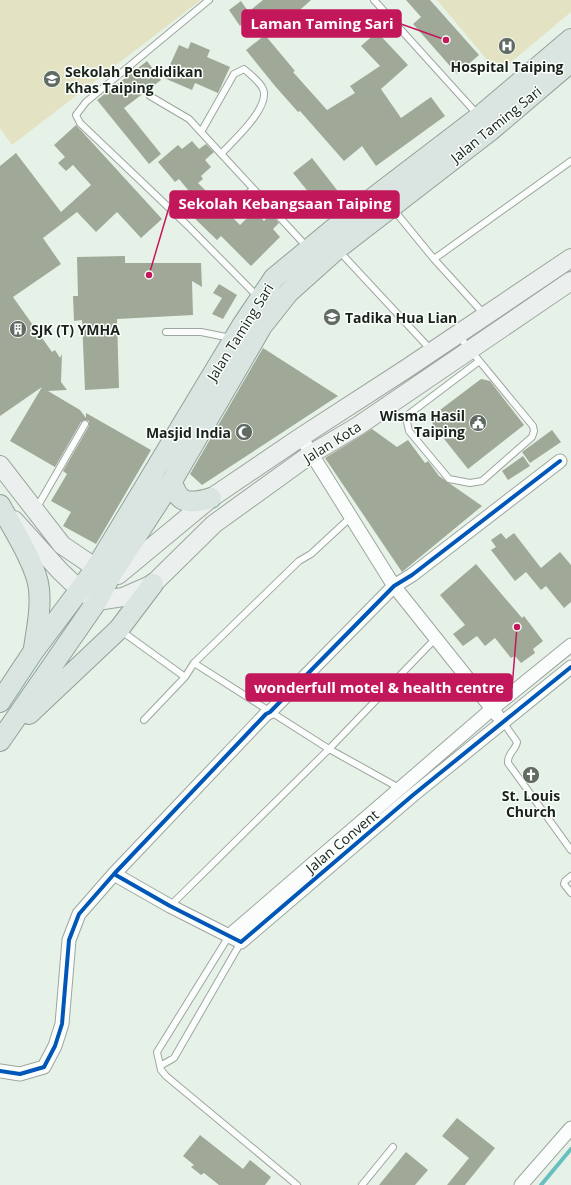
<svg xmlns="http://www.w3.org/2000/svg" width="571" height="1185" viewBox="0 0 571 1185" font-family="'Open Sans',sans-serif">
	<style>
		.green { fill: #e3e3c3 }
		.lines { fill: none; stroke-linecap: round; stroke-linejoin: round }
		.stream { stroke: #69bebf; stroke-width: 4 }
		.building { fill: #a0a997 }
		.lane-casing { stroke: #9da69e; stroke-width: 8 }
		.street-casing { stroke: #9da69e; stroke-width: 15 }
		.secondary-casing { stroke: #9da69e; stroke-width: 20 }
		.primary-casing { stroke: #8ea39a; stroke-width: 22 }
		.lane { stroke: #fbfdfc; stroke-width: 6 }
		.street { stroke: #fbfdfc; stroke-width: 13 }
		.secondary { stroke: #ebf0ee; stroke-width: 18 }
		.primary { stroke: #dae4e1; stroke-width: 20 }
		.cycleway-casing { stroke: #fafffb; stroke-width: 6 }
		.cycleway { stroke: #0057b8; stroke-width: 4 }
		.labels { text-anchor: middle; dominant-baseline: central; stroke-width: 3; stroke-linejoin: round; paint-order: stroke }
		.poi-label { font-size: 14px; font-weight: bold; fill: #1a221b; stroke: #fafffb; text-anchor: start }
		.street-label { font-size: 14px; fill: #1a221b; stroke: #fafffb }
		.leader { fill: none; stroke: #c2185b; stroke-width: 1.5 }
		.callout-dot { fill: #c2185b; stroke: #fafffb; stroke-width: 1.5 }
		.callout { fill: #c2185b; stroke: #c2185b; stroke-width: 1.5 }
		.callout-label { font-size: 15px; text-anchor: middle; font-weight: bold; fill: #fff }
	</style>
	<rect width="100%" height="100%" fill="#e6f2e8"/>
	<path class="green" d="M 0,0 L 201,0 L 12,145 L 0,128 Z
		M 437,0 L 571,0 L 571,12 L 498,73 Z"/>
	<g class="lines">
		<path class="stream" d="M 541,1185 L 571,1149"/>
	</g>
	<path class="building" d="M 263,0 L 311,0 L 273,34 L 252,9 Z
		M 406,0 L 430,0 L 479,55 L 457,74 L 413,24 L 421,17 Z
		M 241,1 L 252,17 L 240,26 L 229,10 Z
		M 377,32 L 408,65 L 381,89 L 401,118 L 431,97 L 445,116 L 376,166 L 362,146 L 344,161 L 300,111 L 298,112 L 275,86 L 246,50 L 265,35 L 295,71 L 293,72 L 327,110 L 355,93 L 350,86 L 380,66 L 361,46 Z
		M 191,42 L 210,50 L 207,57 L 230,67 L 218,93 L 195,83 L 192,90 L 164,78 L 179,45 L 188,49 Z
		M 147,61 L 161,80 L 124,108 L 161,154 L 149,164 L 97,100 Z
		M 76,125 L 162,219 L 141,238 L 117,212 L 96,232 L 77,212 L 43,238 L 61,264 L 13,297 L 52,352 L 55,350 L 60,358 L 62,354 L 61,382 L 67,390 L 48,391 L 80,410 L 86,418 L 86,413 L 151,450 L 96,544 L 63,526 L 71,512 L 51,501 L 67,474 L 63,471 L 89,426 L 89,421 L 85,420 L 81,422 L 55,467 L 10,441 L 42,387 L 0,416 L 0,166 L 16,153 L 61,212 L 91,185 L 73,165 L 66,171 L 58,163 L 65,157 L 54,145 Z
		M 192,141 L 199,149 L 206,144 L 214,152 L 205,160 L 211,167 L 201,176 L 203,179 L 198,183 L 240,225 L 254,211 L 264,221 L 271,214 L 279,223 L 273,229 L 280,237 L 251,266 L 221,236 L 217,240 L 188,212 L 198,202 L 179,179 L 175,182 L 158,162 L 178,145 L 182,149 Z
		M 312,158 L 337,190 L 318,204 L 293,173 Z
		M 125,256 L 125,263 L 201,263 L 202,287 L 192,281 L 193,315 L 117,319 L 119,388 L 85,390 L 82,320 L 74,321 L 73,296 L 78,296 L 77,257 Z
		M 219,284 L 237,295 L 223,319 L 212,314 L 222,298 L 213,293 Z
		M 263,348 L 338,396 L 202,485 L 190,474 Z
		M 481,379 L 490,381 L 524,425 L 468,469 L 433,425 L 432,421 L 436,413 Z
		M 372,429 L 397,447 L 408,440 L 425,463 L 428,461 L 439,476 L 482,506 L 402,572 L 325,458 Z
		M 552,430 L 561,442 L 530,463 L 522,452 Z
		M 523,456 L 530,466 L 508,480 L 502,471 Z
		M 501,533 L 506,539 L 514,533 L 541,568 L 560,552 L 571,565 L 571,602 L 564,608 L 546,586 L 541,590 L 526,572 L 515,581 L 491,550 L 496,547 L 491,540 Z
		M 476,564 L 522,618 L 524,616 L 543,641 L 533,649 L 535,653 L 521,663 L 515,656 L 511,658 L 495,638 L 485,646 L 477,636 L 463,646 L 453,634 L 465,625 L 440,595 Z
		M 457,1118 L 495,1148 L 465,1185 L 447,1185 L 469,1158 L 442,1136 Z
		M 200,1135 L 243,1169 L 250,1160 L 271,1177 L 265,1185 L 219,1185 L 204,1173 L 201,1175 L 191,1167 L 194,1165 L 183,1156 Z
		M 406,1152 L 428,1170 L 415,1185 L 379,1185 Z"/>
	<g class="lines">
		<defs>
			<path id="lane" d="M 209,0 L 86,102 L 76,115 L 80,123 L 187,225 L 258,297
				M 374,0 L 478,115
				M 150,96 L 189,119 L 307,247
				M 201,132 L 234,74 L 244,69 C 250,74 260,82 263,89 C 271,107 233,141 221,154
				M 393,209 L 434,259 L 484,314
				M 231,210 L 253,189
				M 339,251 L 432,351
				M 434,259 L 571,161
				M 166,332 L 201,332 L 231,338
				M 458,335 L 533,426 L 534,431 L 532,437 L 482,481 L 470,483 L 449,479 L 409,431 L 407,422 L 409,414 L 478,362
				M 36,509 L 85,424
				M 120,630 L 185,677
				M 194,663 L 329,749 L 401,789
				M 144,720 L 185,677 L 194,663 L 299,561 L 311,554 L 351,517
				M 503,722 L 517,742 C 516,750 507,753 508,763 L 571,850
				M 571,876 L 565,881 L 564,884 L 571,893
				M 170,906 L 329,749 L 436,638
				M 229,936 L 157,1052 L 161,1070 L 166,1076 L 297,1185
				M 160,1066 L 174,1058 L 241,942
				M 362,1185 L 393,1147"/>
			<path id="street" d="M 301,437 L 394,586 L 497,715
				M 114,874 L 170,906 L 241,942 L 413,795 L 571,667
				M 229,936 L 492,709 L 571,645
				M 0,1071 L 20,1074 L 44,1067 L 55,1046 L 62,1024 L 69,940 L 79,914 L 114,874 L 266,714 L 270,712 L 394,586 L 412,575 L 560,461
				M 521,1185 L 571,1128"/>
			<path id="secondary" d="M 0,465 L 62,545 L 96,568 L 111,575 L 118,575 L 211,498 L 301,437 L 406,369 L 571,258
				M 14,520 L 60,571 L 80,590 L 97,601 L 123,597 L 153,584 L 214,524 L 311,454 L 358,426 L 571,281"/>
			<path id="primary" d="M 172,481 C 178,505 190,504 211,498
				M 0,505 C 12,527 37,566 39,589 C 41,609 37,628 34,648
				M 0,702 L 33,652 L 96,568 L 243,324 L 274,278 L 343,221 L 479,117 L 571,39
				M 29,714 L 119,629 L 153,584
				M 0,741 L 97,601 L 111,575 L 172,481 L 262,326 L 289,292 L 337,249 L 491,130 L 571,62"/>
		</defs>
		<use href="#lane" class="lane-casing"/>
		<use href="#street" class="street-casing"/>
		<use href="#secondary" class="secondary-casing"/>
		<use href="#primary" class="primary-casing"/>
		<use href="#lane" class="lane"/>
		<use href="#street" class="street"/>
		<use href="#secondary" class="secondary"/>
		<use href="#primary" class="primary"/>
		<defs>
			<path id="cycleway" d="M 114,874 L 170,906 L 241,942 L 413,795 L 571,667
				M 0,1071 L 20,1074 L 44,1067 L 55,1046 L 62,1024 L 69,940 L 79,914 L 114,874 L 266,714 L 270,712 L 394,586 L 412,575 L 560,461"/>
		</defs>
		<use href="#cycleway" class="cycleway-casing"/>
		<use href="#cycleway" class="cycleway"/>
	</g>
	<defs>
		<symbol id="hospital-disc" viewBox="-11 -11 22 22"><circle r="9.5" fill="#616b63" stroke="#fafffb"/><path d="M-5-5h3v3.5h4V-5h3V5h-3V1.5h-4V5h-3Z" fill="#fff"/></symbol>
		<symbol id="school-disc" viewBox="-11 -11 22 22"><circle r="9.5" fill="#616b63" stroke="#fafffb"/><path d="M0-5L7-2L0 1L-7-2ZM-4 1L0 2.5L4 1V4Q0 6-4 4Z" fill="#fff"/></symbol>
		<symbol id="building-disc" viewBox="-11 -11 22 22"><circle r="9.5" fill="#616b63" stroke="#fafffb"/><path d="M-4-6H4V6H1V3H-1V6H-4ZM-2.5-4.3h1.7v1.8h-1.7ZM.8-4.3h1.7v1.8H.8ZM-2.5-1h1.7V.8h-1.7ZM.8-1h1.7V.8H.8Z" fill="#fff"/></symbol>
		<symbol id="civic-disc" viewBox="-11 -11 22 22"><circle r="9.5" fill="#616b63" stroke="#fafffb"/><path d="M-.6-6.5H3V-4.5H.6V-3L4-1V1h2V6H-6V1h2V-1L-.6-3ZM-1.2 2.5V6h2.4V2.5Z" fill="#fff"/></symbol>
		<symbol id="mosque-disc" viewBox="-11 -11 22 22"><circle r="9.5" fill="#616b63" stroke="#fafffb"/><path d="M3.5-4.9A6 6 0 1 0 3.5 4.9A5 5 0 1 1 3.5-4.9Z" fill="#fff"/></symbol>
		<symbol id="church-disc" viewBox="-11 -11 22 22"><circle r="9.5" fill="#616b63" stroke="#fafffb"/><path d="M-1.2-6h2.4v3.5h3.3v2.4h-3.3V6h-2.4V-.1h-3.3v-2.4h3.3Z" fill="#fff"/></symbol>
	</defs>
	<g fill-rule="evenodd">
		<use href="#hospital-disc" x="497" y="36" width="20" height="20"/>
		<use href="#school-disc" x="42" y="69" width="20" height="20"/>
		<use href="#school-disc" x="322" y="307" width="20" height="20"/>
		<use href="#building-disc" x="8" y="319" width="20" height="20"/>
		<use href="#civic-disc" x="468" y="413" width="20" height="20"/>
		<use href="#mosque-disc" x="234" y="422" width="20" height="20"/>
		<use href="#church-disc" x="521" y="765" width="20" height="20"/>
	</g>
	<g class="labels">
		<g class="poi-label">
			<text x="507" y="66" text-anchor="middle">Hospital Taiping</text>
			<text x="65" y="71">Sekolah Pendidikan<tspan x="65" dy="16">Khas Taiping</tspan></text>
			<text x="345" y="317">Tadika Hua Lian</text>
			<text x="31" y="329">SJK (T) YMHA</text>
			<text x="465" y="415" text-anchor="end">Wisma Hasil<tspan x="465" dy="16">Taiping</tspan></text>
			<text x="231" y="432" text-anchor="end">Masjid India</text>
			<text x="531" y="795" text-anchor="middle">St. Louis<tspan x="531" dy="16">Church</tspan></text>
		</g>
		<g class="street-label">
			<text transform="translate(496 124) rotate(-39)">Jalan Taming Sari</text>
			<text transform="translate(240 332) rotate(-58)">Jalan Taming Sari</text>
			<text transform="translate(332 442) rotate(-32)">Jalan Kota</text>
			<text transform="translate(342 841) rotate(-40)">Jalan Convent</text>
		</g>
	</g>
	<path class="leader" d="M446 40L401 24M149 275L170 204M517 627L512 688"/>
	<g class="callout-dot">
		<circle cx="446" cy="40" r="4"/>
		<circle cx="149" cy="275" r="4"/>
		<circle cx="517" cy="627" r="4"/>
	</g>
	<g class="callout">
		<rect x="242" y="10" width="159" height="27" rx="4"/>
		<rect x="170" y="191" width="229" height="27" rx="4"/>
		<rect x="246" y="674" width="266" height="27" rx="4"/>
	</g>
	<g class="callout-label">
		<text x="322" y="29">Laman Taming Sari</text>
		<text x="285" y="209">Sekolah Kebangsaan Taiping</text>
		<text x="379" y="693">wonderfull motel &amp; health centre</text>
	</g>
</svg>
